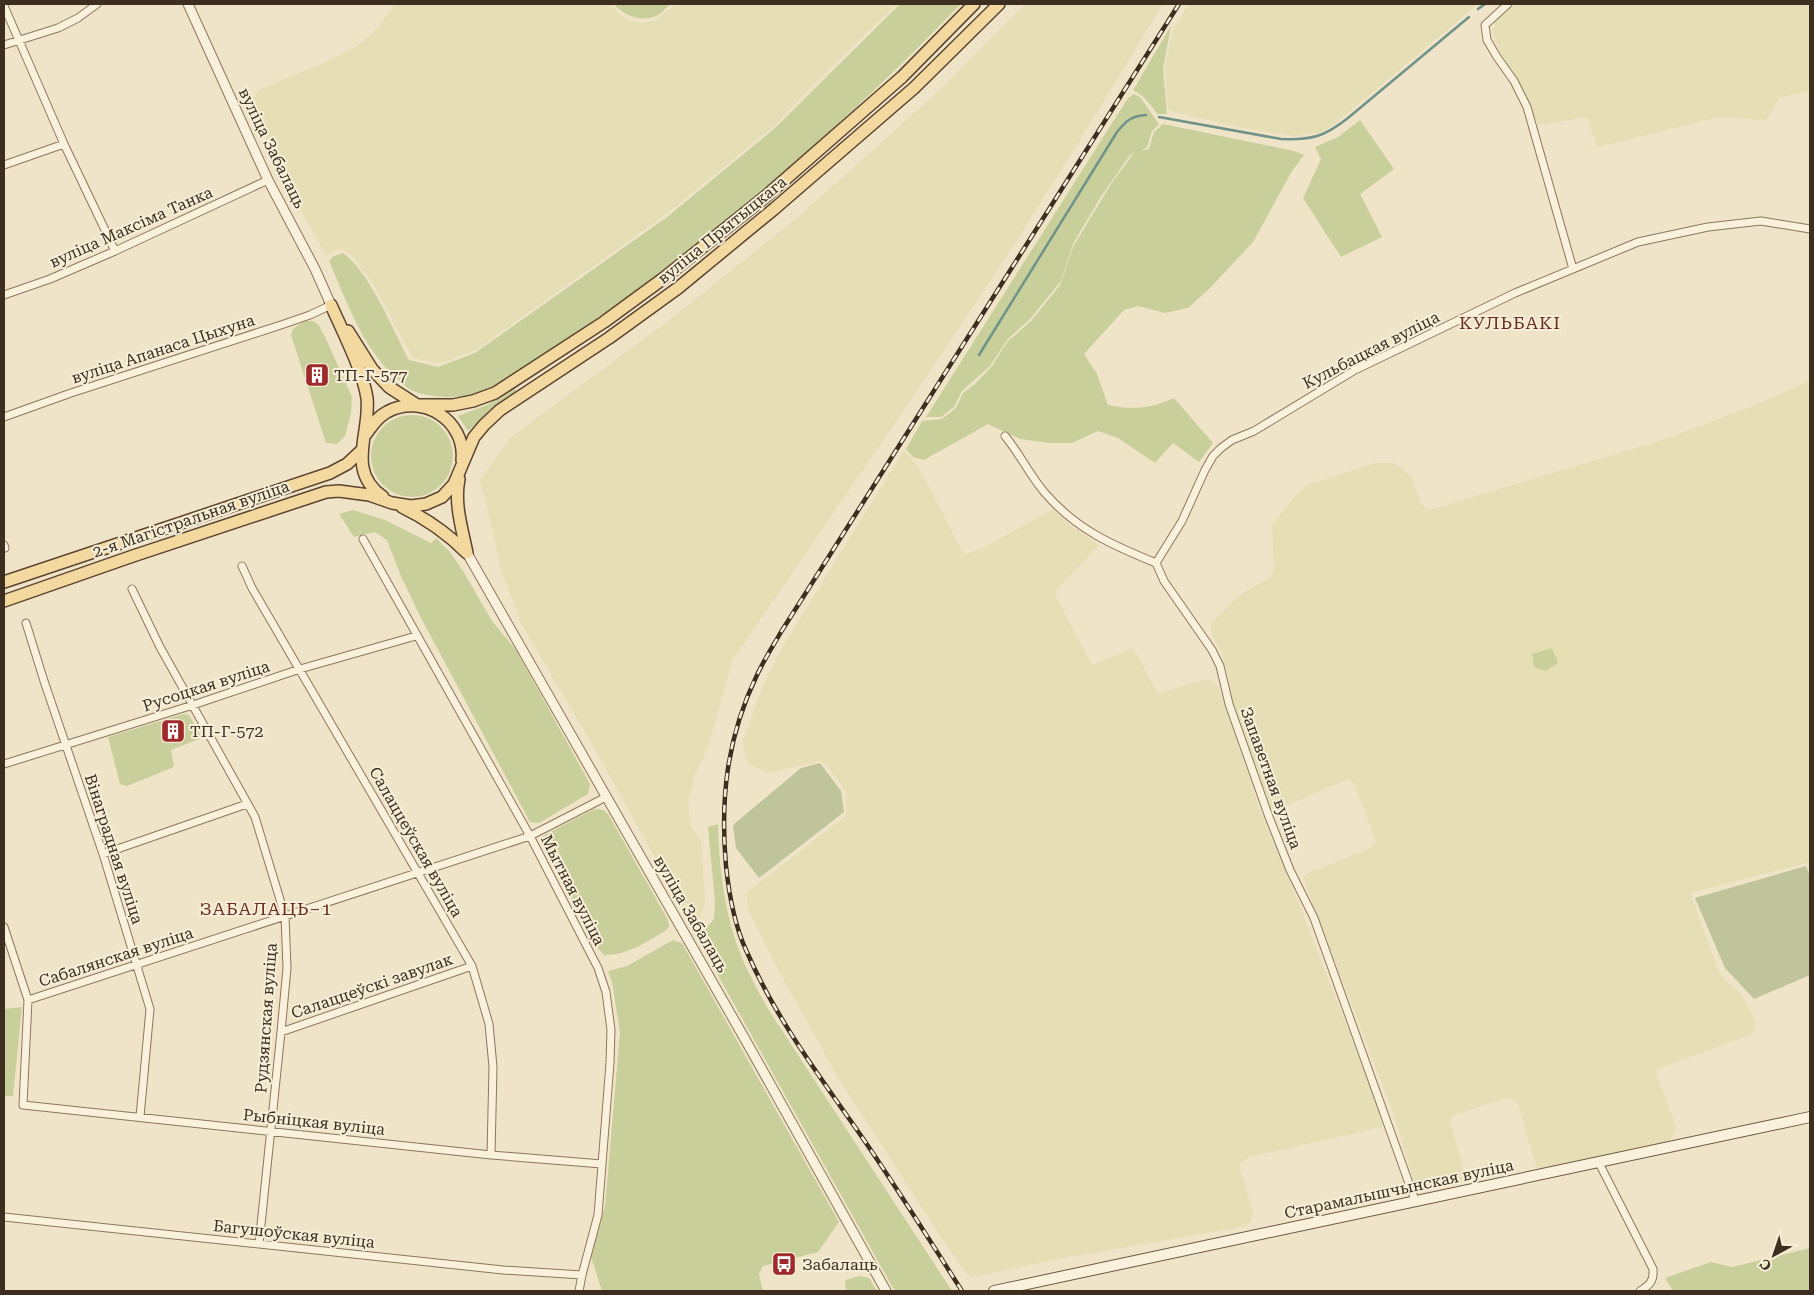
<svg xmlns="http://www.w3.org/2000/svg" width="1814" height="1295" viewBox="0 0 1814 1295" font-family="'Roboto Serif',serif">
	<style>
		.farmland { fill: #e6deb5 }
		.green { fill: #c9cf9b }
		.cemetery { fill: #bfc49a }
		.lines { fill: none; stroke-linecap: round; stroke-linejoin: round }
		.stream { stroke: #6f938a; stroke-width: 2.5 }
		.minor-casing { stroke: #8d765c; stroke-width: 9 }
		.tertiary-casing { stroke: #8d765c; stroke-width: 11 }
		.secondary-casing { stroke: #6f573f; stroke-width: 12 }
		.primary-casing { stroke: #5b4430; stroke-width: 14 }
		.minor { stroke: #faf1dc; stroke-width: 7 }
		.tertiary { stroke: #faf1dc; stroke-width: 9 }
		.secondary { stroke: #faf1dc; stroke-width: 10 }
		.primary { stroke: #f3d9a0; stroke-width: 11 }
		.rail-casing { stroke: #3d2e20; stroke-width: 4.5 }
		.rail { stroke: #f7eed8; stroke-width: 2.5; stroke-dasharray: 8; stroke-linecap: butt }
		.labels { text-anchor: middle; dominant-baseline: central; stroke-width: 4; stroke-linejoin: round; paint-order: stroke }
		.street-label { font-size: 16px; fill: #3d2e20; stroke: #f7eed8 }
		.poi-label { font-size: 16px; fill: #3d2e20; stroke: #f7eed8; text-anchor: start }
		.neighbourhood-label { font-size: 18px; letter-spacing: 1px; fill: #6b2e1e; stroke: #f7eed8 }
	</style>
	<rect width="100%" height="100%" fill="#f0e4c8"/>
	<path class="farmland" d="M 395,4 L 612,4 L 619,14 L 628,20 L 640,23 L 654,21 L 677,4 L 897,4 L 815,83 L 775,125 L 668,213 L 476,350 L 439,364 L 412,357 L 371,280 L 350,254 L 341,249 L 326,255 L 285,183 L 257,117 L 250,103 L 259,90 L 323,63 L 357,46 L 377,29 Z
		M 1025,4 L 1163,4 L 1072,153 L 1001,265 L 906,407 L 732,661 L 709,744 L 694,778 L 688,803 L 691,826 L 701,841 L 704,885 L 705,904 L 699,918 L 694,923 L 689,919 L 592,744 L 522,625 L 500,568 L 494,537 L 480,480 L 511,437 L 676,315 L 798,217 L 942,88 Z
		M 1188,4 L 1478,4 L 1335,124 L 1323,132 L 1294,136 L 1238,127 L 1170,111 L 1167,105 L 1165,67 L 1172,33 Z
		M 1515,4 L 1810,4 L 1810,91 L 1780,97 L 1766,120 L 1718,117 L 1598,147 L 1586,117 L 1539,125 L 1495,41 L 1492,31 L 1496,21 Z
		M 1810,380 L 1810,862 L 1690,893 L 1720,974 L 1729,984 L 1739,991 L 1750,1010 L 1756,1024 L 1752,1034 L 1658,1069 L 1656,1072 L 1676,1128 L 1670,1141 L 1542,1169 L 1537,1168 L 1517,1102 L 1511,1098 L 1505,1098 L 1452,1116 L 1450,1120 L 1466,1180 L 1458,1184 L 1424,1191 L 1418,1187 L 1414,1181 L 1392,1110 L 1303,878 L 1306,874 L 1371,848 L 1376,843 L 1373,833 L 1353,782 L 1348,779 L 1276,810 L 1271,808 L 1232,698 L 1227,670 L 1220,649 L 1212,637 L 1211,624 L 1238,596 L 1271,577 L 1274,570 L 1272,525 L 1295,496 L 1307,485 L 1375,463 L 1394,463 L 1403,469 L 1412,479 L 1423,507 L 1430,510 L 1666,439 L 1763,402 Z
		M 904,450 L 919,468 L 964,555 L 983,548 L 1053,509 L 1069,524 L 1099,545 L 1054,593 L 1092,665 L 1133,648 L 1157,692 L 1160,693 L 1199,681 L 1211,680 L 1218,686 L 1261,813 L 1295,894 L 1372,1091 L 1383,1127 L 1249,1157 L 1239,1165 L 1253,1213 L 1251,1221 L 1246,1226 L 1064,1258 L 972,1277 L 965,1272 L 937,1231 L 837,1076 L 772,958 L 747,908 L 747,892 L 846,816 L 846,791 L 828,767 L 821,761 L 769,773 L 748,764 L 742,743 L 760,693 L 782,648 Z"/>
	<path class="green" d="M 614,4 L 670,4 C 667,7 662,13 658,15 C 643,23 623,16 614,4 Z
		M 900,4 L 961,4 C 847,122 722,231 587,325 C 566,339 545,354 524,368 C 511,377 498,386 484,392 C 465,399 427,399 409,389 C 405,386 400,381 396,378 C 362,347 347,302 329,261 L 334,256 L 343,253 C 369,271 393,330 409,360 L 438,367 L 475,353 L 667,217 L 774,129 Z
		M 1171,26 L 1163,69 L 1167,114 L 1157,114 C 1150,103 1144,96 1133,90 Z
		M 1134,94 L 1140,97 L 1159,124 L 1152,131 L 1147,147 L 1141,151 L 1149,149 L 1154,132 L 1163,124 L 1294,151 L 1304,155 L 1292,171 L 1253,242 L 1210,288 L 1188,308 L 1165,313 L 1138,306 L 1124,310 L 1084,354 L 1097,374 L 1108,405 C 1134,410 1149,409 1174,398 L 1213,443 L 1199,462 L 1173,443 L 1155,463 L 1118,438 L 1098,431 L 1072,443 L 1049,443 L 1020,439 L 988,424 L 924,460 L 913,457 L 906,449 L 922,421 L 942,419 L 956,408 L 963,393 L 975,384 L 992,366 L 1007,342 L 1031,321 L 1060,285 L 1074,245 L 1111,184 L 1133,154 L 1130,155 L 1102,195 L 1074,242 L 1061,281 L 1030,319 L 1007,340 L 990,366 L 962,391 L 954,407 L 941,417 L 926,417 L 1128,98 Z
		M 1360,120 L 1394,169 L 1360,194 L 1382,237 L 1341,257 L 1303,198 L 1321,159 L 1315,147 L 1338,137 Z
		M 304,321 L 313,321 L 318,324 L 326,339 L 352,397 L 351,413 L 345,436 L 337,444 L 326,443 L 291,335 L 293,329 Z
		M 515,389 L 517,392 L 490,410 L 468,431 L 458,416 L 487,405 Z
		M371 456a41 41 0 1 1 82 0a41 41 0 1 1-82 0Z
		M 353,510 L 385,520 L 431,543 L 436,538 L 450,552 L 463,571 L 492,621 L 516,650 L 590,784 L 588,794 L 539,823 L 530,822 L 420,616 L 401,576 L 387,540 L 375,532 L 354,537 L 339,514 Z
		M 1552,648 L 1558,663 L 1546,671 L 1534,667 L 1532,654 Z
		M 184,714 L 189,715 L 202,738 L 171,750 L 174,767 L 127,786 L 120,784 L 108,737 Z
		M 594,809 L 603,810 L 608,814 L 668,920 L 669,927 L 665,931 C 645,943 628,955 604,955 L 594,944 L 541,840 L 544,835 Z
		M 718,824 C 719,873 726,926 748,971 C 754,984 761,996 768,1009 L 952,1291 L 898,1291 L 893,1288 L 701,945 L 702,933 L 714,919 L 715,902 L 708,827 Z
		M 673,940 L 682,943 L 839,1222 L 818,1252 L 763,1266 L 759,1274 L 763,1291 L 602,1291 L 591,1257 L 605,1206 L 620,1032 L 612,982 L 608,971 L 627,966 Z
		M 22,1007 L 13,1096 L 4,1096 L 4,1009 Z
		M 1810,1248 L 1810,1291 L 1673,1291 L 1665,1278 L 1711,1262 L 1732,1267 Z
		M 860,1276 L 869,1278 L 877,1291 L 846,1291 L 845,1280 Z"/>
	<path class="cemetery" d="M 820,763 L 841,791 L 844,812 L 759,878 L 736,848 L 733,825 L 801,768 Z
		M 1806,866 L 1810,876 L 1810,975 L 1754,999 L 1725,968 L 1695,898 Z"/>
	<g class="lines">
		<path class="stream" d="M 1478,9 L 1485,4
			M 1159,117 L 1281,139 C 1312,140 1324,137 1348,118 L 1469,17
			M 979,355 L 1117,132 C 1126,121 1131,116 1146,115"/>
		<defs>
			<path id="minor" d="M 1508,4 L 1485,25 L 1487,40 L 1497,57 L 1514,81 L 1527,107 L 1573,269
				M 4,6 L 64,144 L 115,251
				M 4,45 L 58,28 L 78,18 L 97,4
				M 4,165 L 64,144
				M 4,295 L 50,279 L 115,251 L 268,180
				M 4,417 L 71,393 L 281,325 L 310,315 L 331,305
				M 1005,436 C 1020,454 1030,476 1045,493 C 1077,530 1112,545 1156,563 L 1164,581 L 1212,650 L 1220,666 L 1229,704 L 1269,817 L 1290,870 L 1314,918 L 1415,1200
				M 363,539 L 530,836 L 598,968 L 606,992 L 611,1030 L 610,1063 L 598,1215 L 582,1275 L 579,1291
				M 4,545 L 5,548
				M 1156,563 L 1182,521 L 1205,470 L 1213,456 L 1221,448 L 1232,440 L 1254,431 L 1355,370 L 1515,293 L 1638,242 L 1708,227 L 1761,221 L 1810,229
				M 242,566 L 252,588 L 472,966 L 489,1024 L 493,1067 L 491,1155
				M 132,589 L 160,647 L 255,817 L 285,916 L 287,968 L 281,1032 L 259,1244
				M 26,623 L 44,681 L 103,854 L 150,1009 L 140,1117
				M 4,764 L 193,705 L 300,669 L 416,636
				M 103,854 L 247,804
				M 4,927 L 28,1000 L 23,1105 L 491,1155 L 602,1164
				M 28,1000 L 530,836 L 606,797
				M 281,1032 L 472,966
				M 1599,1163 L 1653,1269 C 1654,1281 1650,1285 1640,1291
				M 4,1217 L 503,1270 L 582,1275"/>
			<path id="tertiary" d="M 188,4 L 268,180 L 315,269 L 331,305
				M 467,553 L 746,1041 L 886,1291"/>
			<path id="secondary" d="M 994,1291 L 1810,1117"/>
			<path id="primary" d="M 331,305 C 342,330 363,371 367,398 C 371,434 345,470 383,497
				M 348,331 L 372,369 L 389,387 L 417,405
				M 417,405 L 453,405 L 473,401 L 495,393 L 604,322 L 664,278 L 765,197 L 902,77 L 974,4
				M 366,434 C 372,426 377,417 387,412 C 422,393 466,420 462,460
				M 459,479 C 454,504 462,528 467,553
				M 402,507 C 427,519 448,534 467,553
				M 4,582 L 330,473 L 347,464 L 361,451
				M 4,601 L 133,556 L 326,492 L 339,491 L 369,495 L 392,503 L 411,506 L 426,504 L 442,497 L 454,484 L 474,437 L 484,425 L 500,410 L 609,338 L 678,288 L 774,209 L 914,88 L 999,4"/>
		</defs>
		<use href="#minor" class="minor-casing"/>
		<use href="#tertiary" class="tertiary-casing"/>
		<use href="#secondary" class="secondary-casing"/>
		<use href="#primary" class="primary-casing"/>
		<use href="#minor" class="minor"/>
		<use href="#tertiary" class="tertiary"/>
		<use href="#secondary" class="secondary"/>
		<use href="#primary" class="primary"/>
		<defs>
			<path id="rail" d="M 962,1291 C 927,1236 892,1180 855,1127 C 815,1070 774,1015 746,950 C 734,924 729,894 726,866 C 720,798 727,737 757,675 C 764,660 773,646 781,632 L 1179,4"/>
		</defs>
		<use href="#rail" class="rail-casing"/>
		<use href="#rail" class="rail"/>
	</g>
	<defs>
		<symbol id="building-square" viewBox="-11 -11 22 22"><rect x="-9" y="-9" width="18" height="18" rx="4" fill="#9e2a2b" stroke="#f7eed8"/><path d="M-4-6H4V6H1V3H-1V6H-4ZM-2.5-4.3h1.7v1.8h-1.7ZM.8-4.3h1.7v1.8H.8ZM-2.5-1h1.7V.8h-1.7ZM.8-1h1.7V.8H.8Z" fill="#fff"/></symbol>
		<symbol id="bus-square" viewBox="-11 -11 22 22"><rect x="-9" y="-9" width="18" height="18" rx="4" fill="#9e2a2b" stroke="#f7eed8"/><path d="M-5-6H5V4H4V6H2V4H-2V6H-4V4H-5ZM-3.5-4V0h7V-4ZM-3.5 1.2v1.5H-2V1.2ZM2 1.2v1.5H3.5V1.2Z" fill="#fff"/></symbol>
	</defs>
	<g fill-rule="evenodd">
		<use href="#building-square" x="303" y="361" width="28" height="28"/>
		<use href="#building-square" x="159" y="717" width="28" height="28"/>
		<use href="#bus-square" x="770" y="1250" width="28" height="28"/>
	</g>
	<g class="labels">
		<g class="street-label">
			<text transform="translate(272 148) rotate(64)">вуліца Забалаць</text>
			<text transform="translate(131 227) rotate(-24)">вуліца Максіма Танка</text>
			<text transform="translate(722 230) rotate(-39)">вуліца Прытыцкага</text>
			<text transform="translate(163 349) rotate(-18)">вуліца Апанаса Цыхуна</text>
			<text transform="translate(1371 350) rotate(-27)">Кульбацкая вуліца</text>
			<text transform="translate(191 519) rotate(-19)">2-я Магістральная вуліца</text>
			<text transform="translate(206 686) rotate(-18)">Русоцкая вуліца</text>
			<text transform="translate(1271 778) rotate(70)">Запаветная вуліца</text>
			<text transform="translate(416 842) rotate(60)">Салаццеўская вуліца</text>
			<text transform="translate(114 849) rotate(72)">Вінаградная вуліца</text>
			<text transform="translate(573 890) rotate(63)">Мытная вуліца</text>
			<text transform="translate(691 914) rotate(60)">вуліца Забалаць</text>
			<text transform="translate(116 957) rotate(-18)">Сабалянская вуліца</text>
			<text transform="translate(372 986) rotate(-19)">Салаццеўскі завулак</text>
			<text transform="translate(266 1018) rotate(-86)">Рудзянская вуліца</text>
			<text transform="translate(314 1122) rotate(6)">Рыбніцкая вуліца</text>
			<text transform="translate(1399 1189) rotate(-12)">Старамалышчынская вуліца</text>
			<text transform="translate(294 1234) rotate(6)">Багушоўская вуліца</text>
		</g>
		<g class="poi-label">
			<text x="334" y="375">ТП-Г-577</text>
			<text x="190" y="731">ТП-Г-572</text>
			<text x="802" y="1264">Забалаць</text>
		</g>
		<g class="neighbourhood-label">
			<text x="1510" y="322">КУЛЬБАКІ</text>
			<text x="266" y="908">ЗАБАЛАЦЬ–1</text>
		</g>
	</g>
	<rect width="1814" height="1295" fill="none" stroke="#3d2e20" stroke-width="10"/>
	<g transform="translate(1774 1255) rotate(220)" stroke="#f7eed8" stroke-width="4" paint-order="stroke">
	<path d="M0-4L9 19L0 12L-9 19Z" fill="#3d2e20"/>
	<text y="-8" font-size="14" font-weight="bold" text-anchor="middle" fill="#3d2e20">С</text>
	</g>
</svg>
